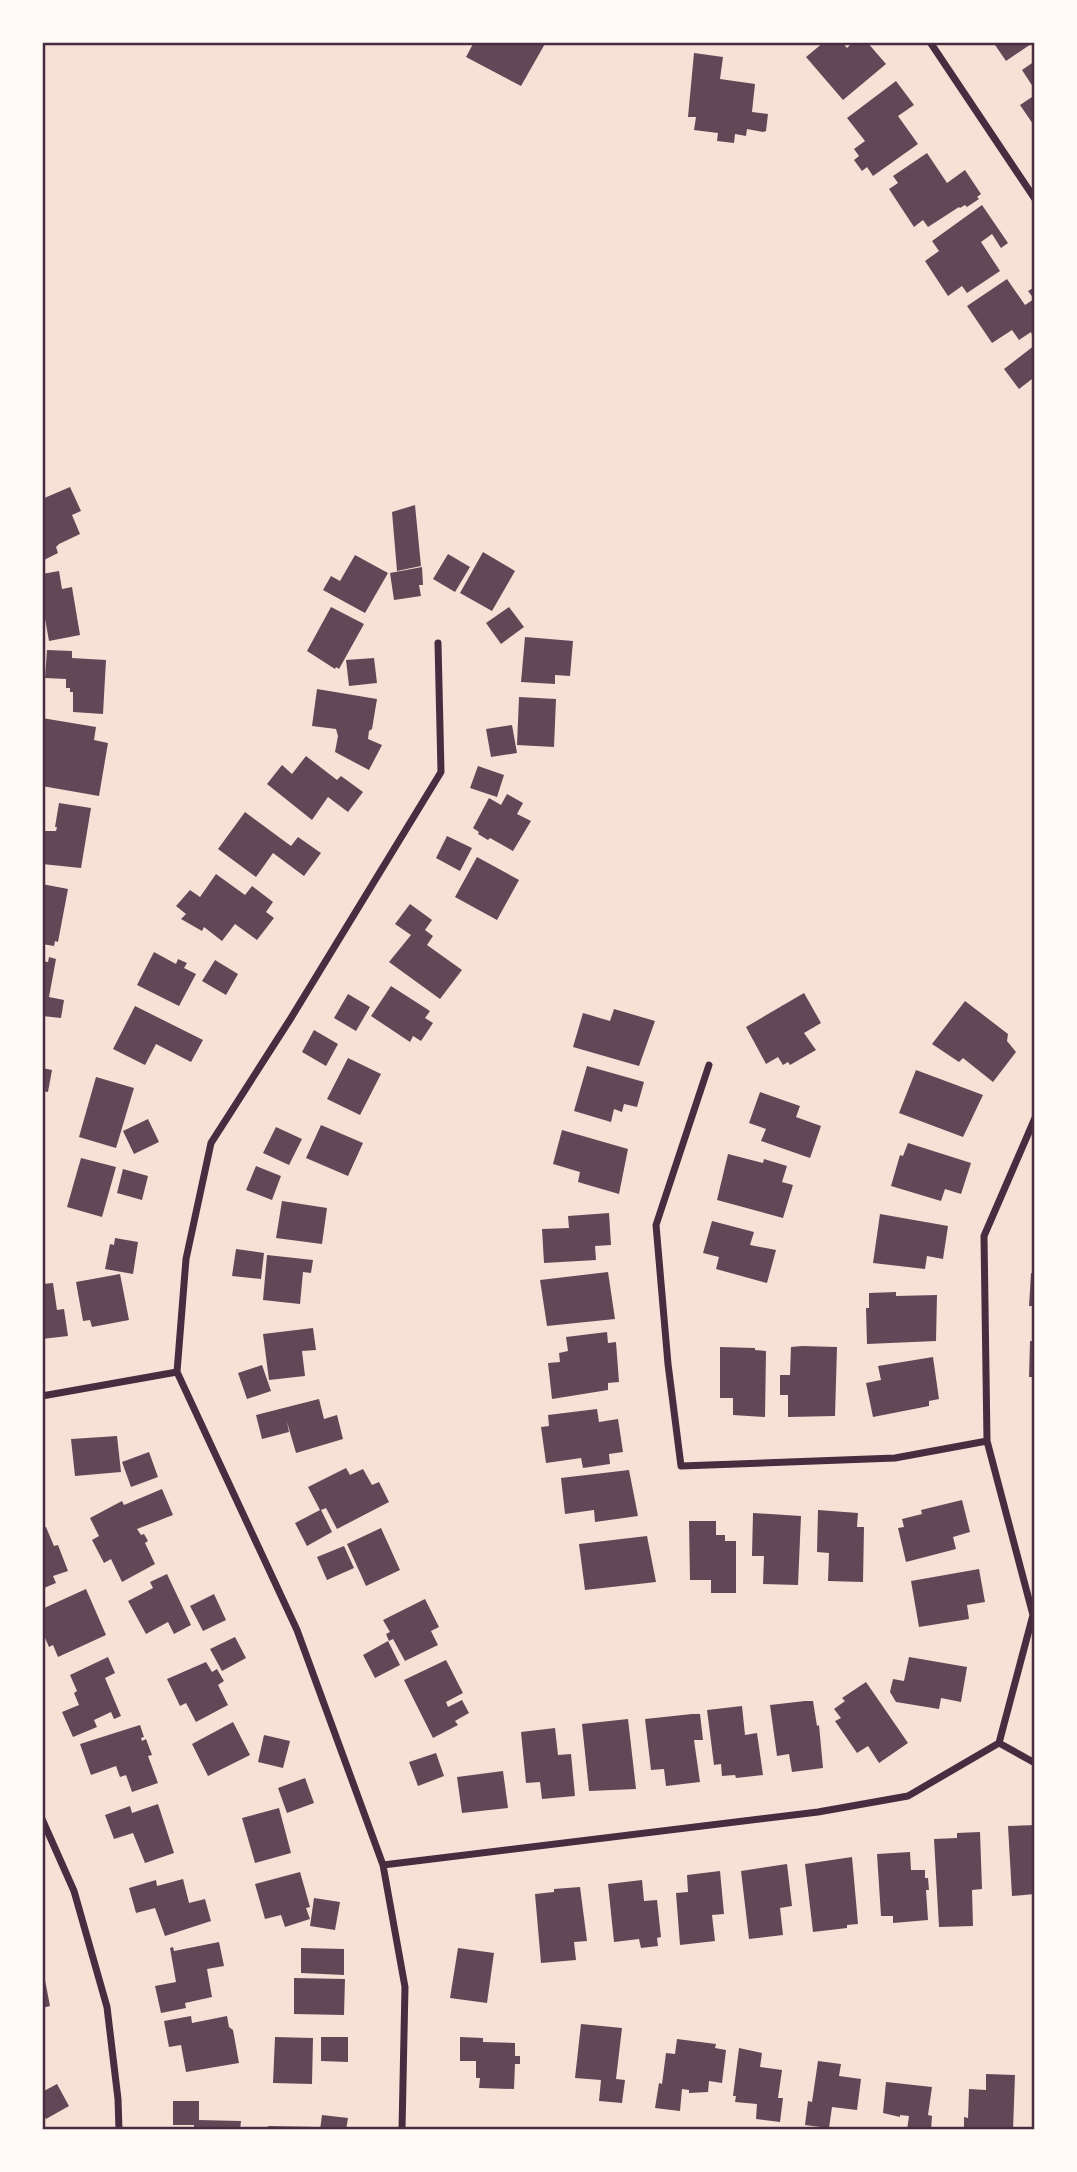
<svg xmlns="http://www.w3.org/2000/svg" width="1077" height="2172" viewBox="0 0 1077 2172" font-family="Bitter,serif">
	<style>
		.building { fill: #644757 }
		.lines { fill: none; stroke-linecap: round; stroke-linejoin: round }
		.minor { stroke: #4a2c40; stroke-width: 7 }
		.neatline { fill: none; stroke: #4a2c40; stroke-width: 2.5 }
	</style>
	<rect width="100%" height="100%" fill="#f7e1d7"/>
	<path class="building" d="M 474,42 L 546,42 L 521,86 L 466,57 Z
		M 824,42 L 842,42 L 847,48 L 853,42 L 867,42 L 886,64 L 843,100 L 806,57 Z
		M 993,42 L 1034,42 L 1006,61 Z
		M 694,53 L 723,57 L 720,79 L 755,84 L 752,112 L 768,114 L 766,131 L 763,132 L 747,129 L 746,136 L 735,134 L 734,143 L 717,141 L 718,133 L 694,130 L 696,117 L 688,117 Z
		M 1035,61 L 1035,90 L 1022,70 Z
		M 896,81 L 914,105 L 898,116 L 918,144 L 873,176 L 867,167 L 862,171 L 854,160 L 859,156 L 854,149 L 865,141 L 847,118 Z
		M 1035,95 L 1035,127 L 1020,105 Z
		M 927,153 L 947,183 L 965,170 L 981,194 L 977,197 L 979,199 L 967,207 L 965,205 L 960,208 L 959,207 L 928,227 L 923,220 L 914,227 L 889,189 L 898,183 L 893,176 Z
		M 982,205 L 1008,243 L 1001,248 L 992,234 L 981,242 L 1000,271 L 967,293 L 962,286 L 948,296 L 925,261 L 939,251 L 932,241 Z
		M 1007,279 L 1025,305 L 1034,299 L 1028,291 L 1033,288 L 1035,291 L 1035,333 L 1032,335 L 1031,332 L 1019,340 L 1012,330 L 992,343 L 967,306 Z
		M 1035,345 L 1035,383 L 1032,379 L 1019,389 L 1004,369 Z
		M 70,487 L 81,511 L 72,515 L 80,534 L 59,544 L 56,547 L 58,553 L 42,561 L 42,499 Z
		M 415,505 L 421,566 L 397,571 L 392,512 Z
		M 483,552 L 515,571 L 492,611 L 460,593 Z
		M 448,554 L 470,567 L 455,592 L 433,579 Z
		M 355,555 L 388,573 L 365,613 L 323,590 L 331,576 L 340,581 Z
		M 422,567 L 423,585 L 419,585 L 421,596 L 394,600 L 390,573 Z
		M 59,571 L 62,589 L 72,587 L 80,635 L 49,641 L 42,602 L 42,574 Z
		M 331,607 L 364,624 L 339,669 L 336,667 L 335,669 L 307,651 Z
		M 509,607 L 524,627 L 501,644 L 486,623 Z
		M 525,637 L 573,641 L 570,676 L 555,675 L 555,684 L 521,682 Z
		M 47,650 L 72,651 L 72,658 L 106,660 L 103,714 L 73,712 L 73,692 L 70,692 L 70,688 L 66,688 L 66,679 L 45,678 Z
		M 374,658 L 377,683 L 349,686 L 346,660 Z
		M 317,689 L 377,699 L 372,729 L 369,731 L 368,739 L 382,745 L 369,770 L 335,752 L 338,736 L 336,729 L 312,726 Z
		M 519,697 L 556,699 L 554,747 L 517,745 Z
		M 42,718 L 96,727 L 94,740 L 108,743 L 99,796 L 42,786 Z
		M 512,725 L 517,753 L 491,757 L 486,729 Z
		M 306,756 L 337,780 L 341,776 L 363,792 L 348,812 L 328,797 L 312,820 L 267,784 L 282,765 L 292,774 Z
		M 478,766 L 504,775 L 497,797 L 470,788 Z
		M 507,794 L 523,803 L 517,814 L 531,821 L 513,851 L 490,838 L 488,840 L 478,834 L 479,832 L 473,828 L 489,798 L 501,805 Z
		M 59,803 L 91,808 L 81,868 L 42,864 L 42,831 L 56,831 L 57,827 L 55,827 Z
		M 245,812 L 291,846 L 298,837 L 321,853 L 304,876 L 273,853 L 256,877 L 218,849 Z
		M 447,836 L 472,848 L 460,871 L 436,858 Z
		M 477,857 L 519,880 L 497,920 L 455,897 Z
		M 216,874 L 245,895 L 252,886 L 273,902 L 266,912 L 274,918 L 257,940 L 235,924 L 222,941 L 204,927 L 202,931 L 181,919 L 186,914 L 176,906 L 190,890 L 200,897 Z
		M 42,884 L 68,889 L 58,942 L 55,941 L 54,946 L 42,944 Z
		M 410,904 L 432,920 L 425,930 L 433,936 L 427,945 L 462,970 L 440,999 L 389,962 L 411,935 L 395,924 Z
		M 154,952 L 176,964 L 178,959 L 187,963 L 184,968 L 196,974 L 179,1006 L 137,985 Z
		M 49,957 L 56,959 L 49,997 L 64,1000 L 61,1018 L 42,1016 L 42,961 L 48,962 Z
		M 215,960 L 238,974 L 226,995 L 202,981 Z
		M 391,986 L 430,1011 L 425,1018 L 433,1023 L 421,1041 L 413,1036 L 410,1042 L 371,1016 Z
		M 804,993 L 821,1023 L 804,1033 L 816,1050 L 790,1065 L 788,1062 L 783,1065 L 778,1057 L 766,1064 L 746,1027 Z
		M 348,994 L 370,1007 L 356,1031 L 334,1018 Z
		M 965,1001 L 1008,1034 L 1007,1041 L 1016,1052 L 993,1082 L 963,1058 L 959,1062 L 932,1044 Z
		M 135,1006 L 203,1040 L 191,1062 L 156,1044 L 145,1065 L 113,1049 Z
		M 614,1009 L 655,1021 L 639,1066 L 573,1047 L 583,1013 L 610,1021 Z
		M 314,1030 L 338,1044 L 326,1066 L 302,1052 Z
		M 348,1058 L 381,1074 L 360,1115 L 327,1099 Z
		M 587,1066 L 644,1082 L 637,1107 L 624,1104 L 622,1112 L 614,1109 L 611,1122 L 574,1111 Z
		M 42,1068 L 52,1070 L 48,1092 L 42,1091 Z
		M 916,1070 L 983,1095 L 963,1137 L 899,1113 Z
		M 96,1077 L 134,1088 L 116,1148 L 79,1137 Z
		M 760,1092 L 800,1106 L 796,1117 L 821,1126 L 810,1158 L 761,1141 L 766,1129 L 749,1123 Z
		M 148,1119 L 159,1142 L 134,1154 L 123,1131 Z
		M 321,1125 L 363,1143 L 348,1176 L 306,1158 Z
		M 276,1127 L 302,1139 L 289,1165 L 263,1153 Z
		M 562,1130 L 628,1149 L 619,1194 L 578,1182 L 580,1172 L 553,1164 Z
		M 908,1143 L 971,1163 L 961,1194 L 945,1189 L 941,1201 L 891,1186 L 900,1155 L 903,1156 Z
		M 728,1154 L 763,1163 L 764,1159 L 787,1166 L 782,1182 L 793,1185 L 783,1218 L 717,1200 Z
		M 81,1158 L 116,1167 L 102,1217 L 67,1207 Z
		M 256,1166 L 281,1176 L 272,1200 L 246,1190 Z
		M 123,1169 L 148,1176 L 142,1200 L 117,1193 Z
		M 282,1201 L 327,1208 L 322,1244 L 276,1238 Z
		M 609,1213 L 611,1245 L 595,1246 L 596,1260 L 544,1263 L 542,1229 L 569,1228 L 568,1216 Z
		M 880,1214 L 948,1226 L 943,1259 L 927,1256 L 925,1269 L 873,1263 Z
		M 712,1221 L 754,1232 L 750,1245 L 776,1250 L 767,1283 L 716,1269 L 719,1257 L 703,1253 Z
		M 115,1238 L 138,1242 L 133,1274 L 105,1269 L 110,1244 L 114,1245 Z
		M 236,1249 L 264,1253 L 261,1279 L 232,1276 Z
		M 267,1255 L 313,1260 L 311,1273 L 303,1272 L 300,1304 L 263,1300 Z
		M 608,1272 L 615,1319 L 547,1326 L 540,1280 Z
		M 1031,1273 L 1035,1274 L 1035,1306 L 1029,1306 Z
		M 120,1274 L 129,1320 L 92,1327 L 90,1320 L 83,1321 L 76,1282 Z
		M 53,1283 L 57,1310 L 64,1309 L 68,1336 L 42,1339 L 42,1284 Z
		M 896,1292 L 896,1296 L 937,1295 L 936,1341 L 867,1344 L 866,1308 L 869,1308 L 869,1293 Z
		M 313,1328 L 316,1350 L 302,1351 L 305,1376 L 269,1380 L 263,1334 Z
		M 607,1332 L 608,1343 L 616,1342 L 619,1382 L 608,1383 L 608,1390 L 552,1399 L 548,1363 L 560,1362 L 559,1353 L 568,1351 L 566,1337 Z
		M 1030,1341 L 1035,1341 L 1035,1377 L 1029,1377 Z
		M 802,1346 L 837,1347 L 835,1416 L 788,1417 L 788,1395 L 780,1395 L 780,1375 L 790,1375 L 791,1347 Z
		M 720,1347 L 755,1348 L 755,1350 L 766,1351 L 765,1417 L 733,1415 L 733,1398 L 720,1398 Z
		M 933,1357 L 939,1399 L 929,1401 L 929,1406 L 873,1417 L 866,1383 L 881,1380 L 878,1366 Z
		M 262,1365 L 271,1391 L 247,1399 L 238,1373 Z
		M 319,1399 L 324,1419 L 337,1415 L 343,1439 L 296,1453 L 287,1422 L 289,1432 L 262,1439 L 256,1415 Z
		M 597,1409 L 599,1422 L 618,1419 L 623,1452 L 609,1454 L 610,1464 L 583,1468 L 581,1458 L 546,1463 L 541,1427 L 549,1426 L 548,1415 Z
		M 117,1436 L 121,1472 L 75,1476 L 71,1439 Z
		M 149,1452 L 158,1477 L 131,1487 L 122,1462 Z
		M 346,1468 L 350,1475 L 363,1469 L 372,1485 L 379,1482 L 389,1502 L 337,1529 L 326,1508 L 321,1510 L 332,1532 L 307,1546 L 295,1523 L 320,1510 L 308,1487 Z
		M 629,1470 L 638,1516 L 595,1522 L 594,1510 L 565,1514 L 561,1478 Z
		M 162,1489 L 173,1515 L 137,1529 L 141,1535 L 144,1534 L 148,1541 L 145,1543 L 155,1564 L 122,1582 L 111,1559 L 104,1563 L 92,1540 L 99,1536 L 90,1518 L 122,1501 L 124,1505 Z
		M 962,1500 L 970,1532 L 953,1537 L 956,1549 L 906,1562 L 898,1528 L 904,1527 L 902,1519 L 922,1514 L 921,1510 Z
		M 818,1510 L 858,1513 L 857,1527 L 864,1527 L 863,1582 L 828,1581 L 829,1553 L 817,1552 Z
		M 753,1513 L 801,1516 L 798,1585 L 763,1584 L 764,1556 L 752,1556 Z
		M 689,1521 L 716,1521 L 716,1535 L 725,1535 L 725,1541 L 736,1541 L 736,1593 L 711,1593 L 711,1580 L 690,1580 Z
		M 46,1527 L 54,1546 L 58,1545 L 68,1571 L 53,1576 L 56,1583 L 44,1588 L 42,1528 Z
		M 381,1528 L 400,1570 L 366,1586 L 347,1544 Z
		M 647,1536 L 656,1582 L 585,1590 L 579,1544 Z
		M 344,1546 L 354,1568 L 327,1580 L 317,1557 Z
		M 979,1569 L 985,1602 L 967,1605 L 969,1619 L 919,1627 L 911,1581 Z
		M 167,1574 L 191,1625 L 174,1634 L 168,1622 L 146,1634 L 128,1601 L 153,1588 L 150,1582 Z
		M 86,1589 L 106,1635 L 58,1657 L 53,1645 L 49,1647 L 42,1631 L 42,1609 Z
		M 214,1594 L 226,1620 L 203,1631 L 190,1606 Z
		M 425,1599 L 439,1627 L 431,1631 L 438,1645 L 405,1661 L 393,1639 L 389,1641 L 386,1634 L 390,1632 L 383,1620 Z
		M 235,1637 L 246,1658 L 222,1671 L 210,1649 Z
		M 388,1641 L 400,1665 L 375,1678 L 363,1655 Z
		M 108,1657 L 115,1673 L 105,1678 L 121,1716 L 114,1719 L 111,1712 L 94,1720 L 97,1727 L 73,1737 L 62,1712 L 79,1705 L 74,1693 L 77,1691 L 70,1675 Z
		M 909,1657 L 967,1667 L 961,1702 L 941,1698 L 939,1709 L 896,1702 L 890,1692 L 893,1679 L 904,1681 Z
		M 446,1660 L 463,1693 L 446,1702 L 448,1707 L 462,1700 L 469,1713 L 455,1721 L 458,1725 L 433,1738 L 404,1680 Z
		M 206,1662 L 212,1672 L 217,1669 L 224,1681 L 218,1685 L 228,1705 L 196,1722 L 186,1703 L 180,1706 L 167,1679 Z
		M 866,1682 L 908,1743 L 879,1763 L 868,1746 L 857,1753 L 835,1721 L 841,1718 L 834,1709 L 845,1701 L 842,1698 Z
		M 805,1701 L 813,1701 L 817,1726 L 819,1725 L 823,1768 L 792,1772 L 789,1754 L 777,1756 L 770,1705 Z
		M 742,1706 L 745,1735 L 757,1733 L 763,1775 L 736,1778 L 735,1775 L 722,1776 L 721,1764 L 714,1765 L 707,1710 Z
		M 692,1714 L 700,1714 L 703,1740 L 694,1740 L 700,1782 L 666,1786 L 664,1769 L 651,1770 L 645,1719 Z
		M 628,1719 L 636,1789 L 589,1791 L 582,1724 Z
		M 233,1722 L 250,1755 L 208,1776 L 192,1744 Z
		M 140,1725 L 144,1737 L 141,1738 L 142,1741 L 146,1739 L 152,1755 L 148,1756 L 158,1783 L 132,1792 L 126,1775 L 120,1777 L 116,1766 L 91,1775 L 80,1744 Z
		M 555,1728 L 558,1755 L 571,1754 L 575,1796 L 542,1799 L 540,1782 L 526,1783 L 521,1732 Z
		M 264,1735 L 290,1741 L 283,1768 L 258,1762 Z
		M 436,1753 L 444,1776 L 418,1786 L 409,1762 Z
		M 503,1771 L 508,1808 L 462,1813 L 457,1777 Z
		M 305,1778 L 314,1803 L 287,1813 L 278,1788 Z
		M 158,1804 L 174,1853 L 145,1863 L 133,1833 L 114,1839 L 105,1815 L 130,1806 L 132,1813 Z
		M 279,1808 L 291,1853 L 255,1863 L 242,1818 Z
		M 1035,1825 L 1035,1894 L 1012,1896 L 1008,1826 Z
		M 980,1832 L 982,1889 L 972,1890 L 973,1926 L 939,1927 L 934,1839 L 957,1838 L 957,1833 Z
		M 910,1852 L 911,1870 L 925,1870 L 925,1878 L 928,1878 L 929,1890 L 926,1890 L 928,1920 L 893,1923 L 893,1916 L 881,1916 L 877,1854 Z
		M 852,1857 L 858,1924 L 847,1925 L 847,1928 L 813,1932 L 805,1864 Z
		M 787,1864 L 792,1906 L 780,1908 L 783,1935 L 749,1939 L 741,1871 Z
		M 720,1871 L 724,1914 L 712,1915 L 715,1941 L 680,1945 L 676,1893 L 688,1892 L 687,1875 Z
		M 300,1872 L 310,1907 L 306,1908 L 310,1919 L 285,1927 L 281,1915 L 265,1919 L 255,1884 Z
		M 183,1879 L 189,1903 L 205,1899 L 211,1921 L 165,1936 L 155,1908 L 136,1913 L 129,1888 L 156,1880 L 157,1886 Z
		M 642,1880 L 644,1901 L 657,1900 L 661,1937 L 657,1938 L 658,1946 L 641,1948 L 639,1939 L 614,1942 L 608,1884 Z
		M 580,1887 L 587,1941 L 574,1942 L 576,1960 L 541,1963 L 535,1894 L 554,1892 L 554,1889 Z
		M 314,1898 L 340,1902 L 335,1930 L 310,1926 Z
		M 219,1942 L 224,1966 L 207,1969 L 212,1997 L 185,2003 L 186,2008 L 161,2013 L 155,1986 L 176,1982 L 170,1948 L 173,1947 L 174,1951 Z
		M 301,1948 L 344,1949 L 344,1975 L 301,1973 Z
		M 458,1948 L 494,1953 L 487,2003 L 450,1998 Z
		M 294,1978 L 345,1979 L 344,2015 L 294,2014 Z
		M 45,1980 L 50,2006 L 42,2008 L 42,1981 Z
		M 191,2016 L 192,2023 L 227,2016 L 229,2027 L 233,2030 L 239,2063 L 186,2072 L 181,2045 L 169,2047 L 164,2021 Z
		M 581,2024 L 622,2028 L 616,2079 L 625,2080 L 622,2103 L 599,2101 L 601,2080 L 575,2078 Z
		M 275,2037 L 313,2038 L 312,2084 L 273,2083 Z
		M 321,2037 L 348,2037 L 348,2062 L 321,2061 Z
		M 460,2037 L 483,2038 L 483,2042 L 515,2043 L 515,2056 L 520,2056 L 520,2064 L 515,2064 L 514,2089 L 479,2088 L 480,2078 L 476,2078 L 476,2061 L 460,2061 Z
		M 677,2039 L 716,2044 L 715,2048 L 726,2050 L 722,2083 L 709,2081 L 708,2092 L 689,2093 L 689,2090 L 682,2089 L 680,2111 L 655,2108 L 659,2083 L 662,2084 L 666,2053 L 675,2054 Z
		M 739,2048 L 762,2053 L 760,2067 L 782,2070 L 778,2098 L 783,2098 L 780,2122 L 756,2119 L 757,2104 L 735,2102 L 736,2096 L 733,2096 Z
		M 818,2061 L 841,2064 L 839,2076 L 861,2079 L 857,2110 L 832,2107 L 829,2128 L 805,2125 L 808,2101 L 812,2102 Z
		M 986,2074 L 1015,2075 L 1013,2130 L 964,2130 L 964,2117 L 968,2118 L 969,2089 L 986,2090 Z
		M 886,2082 L 932,2087 L 928,2115 L 932,2116 L 931,2130 L 907,2130 L 909,2116 L 900,2115 L 900,2117 L 883,2113 Z
		M 57,2084 L 69,2106 L 46,2119 L 42,2112 L 42,2092 Z
		M 173,2101 L 199,2101 L 199,2120 L 241,2121 L 240,2130 L 194,2130 L 194,2125 L 173,2125 Z
		M 322,2115 L 348,2118 L 346,2130 L 320,2130 Z
		M 268,2126 L 317,2127 L 317,2130 L 268,2130 Z"/>
	<g class="lines">
		<path class="minor" d="M 930,42 L 1035,199
			M 709,1065 L 656,1225 L 668,1364 L 681,1466 L 895,1458 L 987,1441
			M 42,1396 L 177,1372
			M 999,1743 L 1035,1763
			M 42,1819 L 74,1891 L 107,2007 L 118,2099 L 119,2130
			M 383,1865 L 818,1812 L 908,1796 L 999,1743 L 1033,1615 L 987,1441 L 984,1236 L 1035,1118
			M 402,2130 L 405,1987 L 383,1865 L 297,1630 L 177,1372 L 186,1259 L 211,1143 L 291,1018 L 441,772 L 438,643"/>
	</g>
	<rect width="1077" height="2172" fill="none" stroke="#fffaf5" stroke-width="88"/>
	<rect x="44" y="44" width="989" height="2084" class="neatline"/>
</svg>
